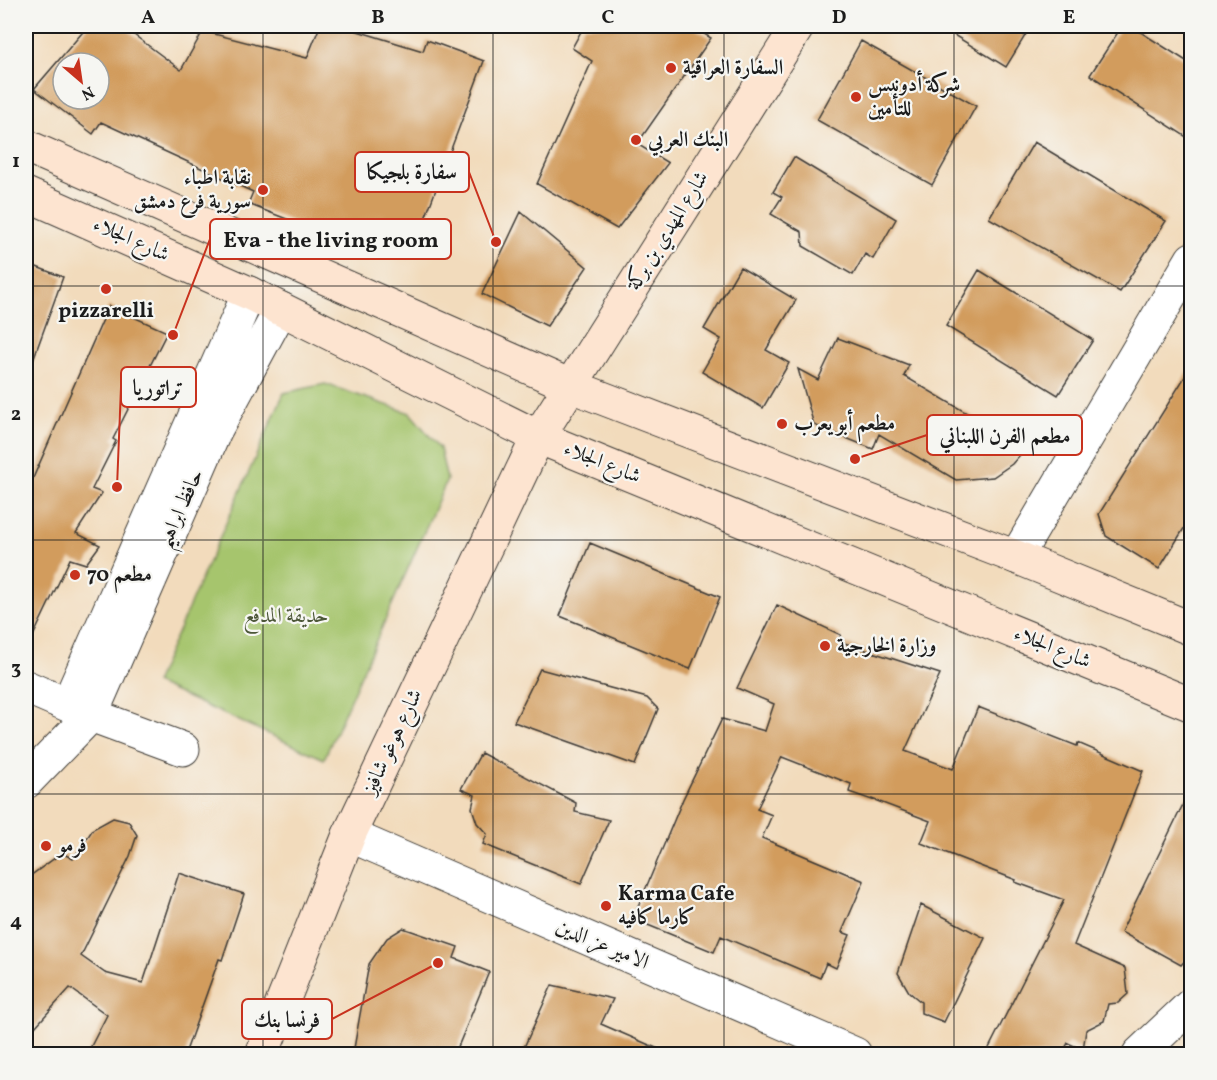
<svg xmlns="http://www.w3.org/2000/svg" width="1217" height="1080" viewBox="0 0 1217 1080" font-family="Vollkorn,Amiri,serif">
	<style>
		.green { fill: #a6c56d; stroke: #617044; stroke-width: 1.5 }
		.building { fill: #d29c5d; fill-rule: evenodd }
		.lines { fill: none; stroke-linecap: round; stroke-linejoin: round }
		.minor-casing { stroke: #3c3934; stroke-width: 35 }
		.tertiary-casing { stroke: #3c3934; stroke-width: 35 }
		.secondary-casing { stroke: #3c3934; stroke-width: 35 }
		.minor { stroke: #fff; stroke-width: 33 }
		.tertiary { stroke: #fff; stroke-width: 33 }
		.secondary { stroke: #fde4d0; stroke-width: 33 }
		.grid { fill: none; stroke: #1c1c1c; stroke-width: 1.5; stroke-opacity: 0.55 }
		.poi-dot { fill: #c8321e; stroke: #f6f6f2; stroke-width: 2 }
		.labels { text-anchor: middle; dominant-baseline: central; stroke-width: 4.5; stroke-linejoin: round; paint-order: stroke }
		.poi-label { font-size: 21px; font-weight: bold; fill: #1c1c1c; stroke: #f6f6f2; text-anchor: start }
		.street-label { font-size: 21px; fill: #1c1c1c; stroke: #f6f6f2 }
		.park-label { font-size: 21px; fill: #4c5738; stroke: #f6f6f2 }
		.leader { fill: none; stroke: #c8321e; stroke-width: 2 }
		.callout-dot { fill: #c8321e; stroke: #f6f6f2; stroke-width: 2 }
		.callout { fill: #f6f6f2; stroke: #c8321e; stroke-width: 2 }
		.callout-label { font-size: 22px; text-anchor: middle; font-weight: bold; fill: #1c1c1c }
		.neatline { fill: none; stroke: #1c1c1c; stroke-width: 2 }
		.grid-label { font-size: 20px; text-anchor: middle; font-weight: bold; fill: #1c1c1c }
	</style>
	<rect width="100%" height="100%" fill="#f6f6f2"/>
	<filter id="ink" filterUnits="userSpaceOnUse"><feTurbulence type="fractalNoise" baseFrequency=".0167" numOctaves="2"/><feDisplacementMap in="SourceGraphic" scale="12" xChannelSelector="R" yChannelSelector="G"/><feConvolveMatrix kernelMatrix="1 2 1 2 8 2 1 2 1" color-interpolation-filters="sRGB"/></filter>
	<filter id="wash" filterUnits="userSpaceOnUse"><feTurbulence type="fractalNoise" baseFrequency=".008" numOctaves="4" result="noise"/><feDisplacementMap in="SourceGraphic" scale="24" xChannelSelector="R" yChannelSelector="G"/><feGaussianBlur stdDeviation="1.35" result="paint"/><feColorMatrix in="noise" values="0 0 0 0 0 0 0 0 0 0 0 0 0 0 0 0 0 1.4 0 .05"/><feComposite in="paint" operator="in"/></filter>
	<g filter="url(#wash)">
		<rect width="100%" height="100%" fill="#f2dbbc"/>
		<path class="green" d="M 325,384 L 410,413 L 440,448 L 447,480 L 324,759 L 155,683 L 284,393 Z"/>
		<g id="blocks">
			<path class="building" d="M 88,26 L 122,26 L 181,70 L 203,31 L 307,58 L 320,26 L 341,26 L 423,51 L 427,40 L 484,61 L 411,256 L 339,229 L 336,238 L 248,204 L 253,192 L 101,122 L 93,134 L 34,89 ZM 63,63 L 99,63 L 99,99 L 63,99 Z
				M 584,26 L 691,26 L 711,38 L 637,144 L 668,163 L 617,229 L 537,184 L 592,61 L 572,48 Z
				M 939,26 L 1031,26 L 1006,67 Z
				M 1122,26 L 1131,26 L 1191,64 L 1191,140 L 1090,75 Z
				M 861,41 L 976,106 L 932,185 L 817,120 Z
				M 1034,142 L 1166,221 L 1120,292 L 989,218 Z
				M 794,157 L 896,219 L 873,259 L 865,254 L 853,275 L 803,246 L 802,232 L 771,214 L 782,197 L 773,192 Z
				M 521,212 L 587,267 L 547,326 L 482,294 Z
				M 26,263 L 63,277 L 29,371 L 26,370 Z
				M 740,267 L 796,300 L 766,350 L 789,363 L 763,408 L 702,372 L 721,339 L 704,329 Z
				M 979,270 L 1093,340 L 1058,395 L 946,326 Z
				M 109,306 L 167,332 L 113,439 L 116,441 L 92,489 L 102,493 L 76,533 L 100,545 L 86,564 L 70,559 L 26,651 L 26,494 Z
				M 838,338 L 909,365 L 904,376 L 1026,448 L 1012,464 L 993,477 L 956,480 L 879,434 L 873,449 L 814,425 L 798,369 L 818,380 Z
				M 1191,367 L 1191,517 L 1159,569 L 1106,536 L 1099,514 Z
				M 590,543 L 720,597 L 690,669 L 560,616 Z
				M 777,605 L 841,635 L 838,641 L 940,674 L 905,751 L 953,769 L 978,707 L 1077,746 L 1078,743 L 1143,771 L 1074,945 L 1125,968 L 1128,994 L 1118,1003 L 1108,1004 L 1104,1021 L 1086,1030 L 1083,1050 L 1068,1043 L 1062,1054 L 986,1054 L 1064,900 L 1015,882 L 1016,880 L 921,843 L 930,821 L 872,799 L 872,800 L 849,792 L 851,784 L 782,757 L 757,809 L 772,815 L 762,838 L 864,881 L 842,932 L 850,935 L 836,968 L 826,963 L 820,978 L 721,936 L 714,952 L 633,919 L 683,799 L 722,719 L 765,731 L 774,704 L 737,688 Z
				M 540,669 L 647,698 L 658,709 L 635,765 L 514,722 Z
				M 481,753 L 576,803 L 575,812 L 609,820 L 581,884 L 483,844 L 487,834 L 477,823 L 472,808 L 475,795 L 461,789 Z
				M 1191,788 L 1191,954 L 1181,965 L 1121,932 Z
				M 113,818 L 129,822 L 137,835 L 130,856 L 81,956 L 105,973 L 143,983 L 179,873 L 244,894 L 222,960 L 219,959 L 185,1054 L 87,1054 L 107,1015 L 70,988 L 26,1037 L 26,879 L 62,853 L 73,859 L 93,829 Z
				M 921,905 L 985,938 L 944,1022 L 921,1013 L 921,1002 L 909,992 L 898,973 Z
				M 403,928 L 458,947 L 454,958 L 489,972 L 455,1054 L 353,1054 L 369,964 L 387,938 Z
				M 552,985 L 613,999 L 601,1024 L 670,1054 L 521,1054 Z"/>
		</g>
	</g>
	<g filter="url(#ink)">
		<use href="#blocks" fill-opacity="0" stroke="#3c3934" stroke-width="1.5"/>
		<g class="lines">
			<defs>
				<path id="minor" d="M 1016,557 L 1192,259
					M 26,687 L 91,715 L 183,749
					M 68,704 L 249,293
					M 26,782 L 91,715 L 215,431 L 281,309
					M 349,835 L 855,1054"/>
				<path id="tertiary" d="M 1139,1054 L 1192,1004"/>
				<path id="secondary" d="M 26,146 L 571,386 L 1016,557 L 1192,629
					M 26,194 L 249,293 L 538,437 L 1192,705
					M 262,1054 L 349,835 L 538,437 L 798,26"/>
			</defs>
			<use href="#minor" class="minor-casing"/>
			<use href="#tertiary" class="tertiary-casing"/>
			<use href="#secondary" class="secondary-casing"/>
			<use href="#minor" class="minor"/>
			<use href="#tertiary" class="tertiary"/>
			<use href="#secondary" class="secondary"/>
		</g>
	</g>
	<path class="grid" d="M 263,26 L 263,1054M 493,26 L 493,1054M 724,26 L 724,1054M 954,26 L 954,1054M 26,286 L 1192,286M 26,540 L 1192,540M 26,794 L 1192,794"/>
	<g class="poi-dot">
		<circle cx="671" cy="68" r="6"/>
		<circle cx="856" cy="97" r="6"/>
		<circle cx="636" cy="140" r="6"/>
		<circle cx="263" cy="190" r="6"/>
		<circle cx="106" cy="289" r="6"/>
		<circle cx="782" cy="424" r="6"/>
		<circle cx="75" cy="575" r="6"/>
		<circle cx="825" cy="646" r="6"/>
		<circle cx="46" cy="846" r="6"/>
		<circle cx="606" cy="906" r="6"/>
	</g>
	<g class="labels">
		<g class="poi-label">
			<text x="683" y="68">السفارة العراقية</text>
			<text x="868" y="85">شركة أدونيس<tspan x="868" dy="24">للتأمين</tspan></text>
			<text x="648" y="140">البنك العربي</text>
			<text x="251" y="178" text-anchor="end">نقابة اطباء<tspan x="251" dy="24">سورية فرع دمشق</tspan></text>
			<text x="106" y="311" text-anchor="middle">pizzarelli</text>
			<text x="794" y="424">مطعم أبو يعرب</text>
			<text x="87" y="575">مطعم 70</text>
			<text x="837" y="646">وزارة الخارجية</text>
			<text x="58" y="846">فرمو</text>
			<text x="618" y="894">Karma Cafe<tspan x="618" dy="24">كارما كافيه</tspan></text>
		</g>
		<g class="street-label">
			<text transform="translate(668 231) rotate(-58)">شارع المهدي بن بركة</text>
			<text transform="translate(131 240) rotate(24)">شارع الجلاء</text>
			<text transform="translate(602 463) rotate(22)">شارع الجلاء</text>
			<text transform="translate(181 509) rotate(-66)">حافظ ابراهيم</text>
			<text transform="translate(1052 648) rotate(22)">شارع الجلاء</text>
			<text transform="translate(393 742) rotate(-65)">شارع هوغو شافيز</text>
			<text transform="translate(602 945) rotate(23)">الامير عز الدين</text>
		</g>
		<g class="park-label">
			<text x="286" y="616">حديقة المدفع</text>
		</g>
	</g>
	<path class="leader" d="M496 242L469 172M173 335L210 239M117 487L121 387M855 459L927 435M438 963L332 1019"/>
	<g class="callout-dot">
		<circle cx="496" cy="242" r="6"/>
		<circle cx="173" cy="335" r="6"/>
		<circle cx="117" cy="487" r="6"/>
		<circle cx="855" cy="459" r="6"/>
		<circle cx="438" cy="963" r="6"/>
	</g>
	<g class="callout">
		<rect x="355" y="152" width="114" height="40" rx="6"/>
		<rect x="210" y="219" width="241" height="40" rx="6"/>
		<rect x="121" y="367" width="75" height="40" rx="6"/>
		<rect x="927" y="415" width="155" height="40" rx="6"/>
		<rect x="242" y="999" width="90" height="40" rx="6"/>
	</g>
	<g class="callout-label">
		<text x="412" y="179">سفارة بلجيكا</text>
		<text x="331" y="247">Eva - the living room</text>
		<text x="158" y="395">تراتوريا</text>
		<text x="1005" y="443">مطعم الفرن اللبناني</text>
		<text x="287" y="1027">فرنسا بنك</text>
	</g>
	<rect width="1217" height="1080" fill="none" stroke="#f6f6f2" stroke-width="66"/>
	<g transform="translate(81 81) rotate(151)"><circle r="28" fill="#f6f6f2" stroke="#9f9f9c" stroke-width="1.5"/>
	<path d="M0-4.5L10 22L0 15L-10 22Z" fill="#c8321e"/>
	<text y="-9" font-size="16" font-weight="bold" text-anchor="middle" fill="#1c1c1c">N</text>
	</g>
	<rect x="33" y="33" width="1151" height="1014" class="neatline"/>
	<g class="grid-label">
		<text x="148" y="23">A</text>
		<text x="378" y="23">B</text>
		<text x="608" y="23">C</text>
		<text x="839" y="23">D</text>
		<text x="1069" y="23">E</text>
		<text x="16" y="167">1</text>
		<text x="16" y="420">2</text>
		<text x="16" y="674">3</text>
		<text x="16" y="927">4</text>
	</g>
</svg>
